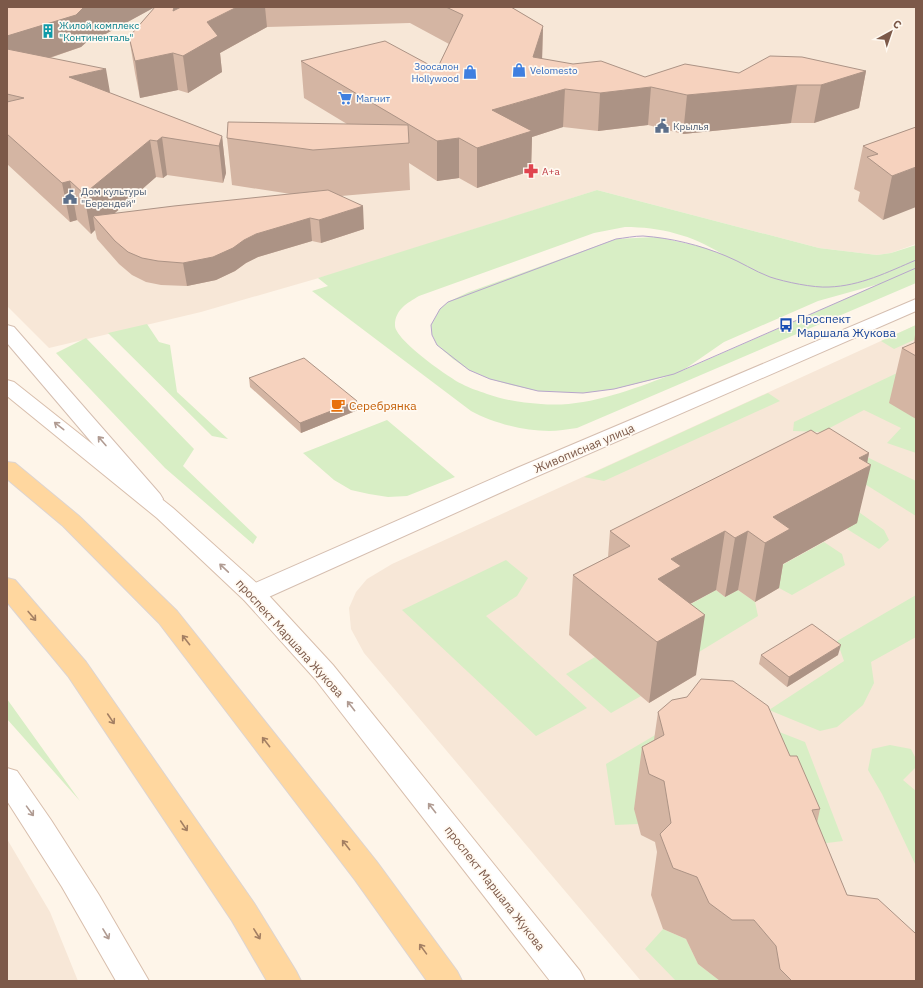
<svg xmlns="http://www.w3.org/2000/svg" width="923" height="988" viewBox="0 0 923 988" font-family="'IBM Plex Sans',sans-serif">
	<style>
		.residential { fill: #f7e7d7 }
		.green { fill: #d8eec5; fill-rule: evenodd }
		.lines { fill: none; stroke-linecap: round; stroke-linejoin: round }
		.tertiary-casing { stroke: #d5beb0; stroke-width: 2 }
		.secondary-casing { stroke: #d8beac; stroke-width: 2 }
		.primary-casing { stroke: #ddd4d0; stroke-width: 2 }
		.tertiary { fill: #fff; fill-rule: evenodd }
		.secondary { fill: #fff; fill-rule: evenodd }
		.primary { fill: #ffd79f; fill-rule: evenodd }
		.tram { stroke: #b7a5cb; stroke-width: 1 }
		.wall { fill: #d4b5a3; fill-rule: evenodd }
		.shaded-wall { fill: #ac9385 }
		.building { fill: #f6d2be; stroke: #ac9385 }
		.oneway { stroke: #b09b92 }
		.oneway2 { stroke: #a37f63 }
		.labels { text-anchor: middle; dominant-baseline: central; stroke-width: 3.5; stroke-linejoin: round; paint-order: stroke }
		.far-culture-label { font-size: 10px; fill: #0d838f; stroke: #fff9f1; text-anchor: start }
		.far-shop-label { font-size: 10px; fill: #366cbe; stroke: #fff9f1; text-anchor: start }
		.far-service-label { font-size: 10px; fill: #4e5e75; stroke: #fff9f1; text-anchor: start }
		.far-health-label { font-size: 10px; fill: #be3a42; stroke: #fff9f1; text-anchor: start }
		.transit-label { font-size: 12px; fill: #164399; stroke: #fff9f1; text-anchor: start }
		.food-label { font-size: 12px; fill: #c56008; stroke: #fff9f1; text-anchor: start }
		.street-label { font-size: 12px; fill: #7c5949; stroke: #fff9f1 }
	</style>
	<rect width="100%" height="100%" fill="#fef5e9"/>
	<path class="residential" d="M 7,7 L 916,7 L 916,244 L 891,253 L 877,255 L 819,248 L 597,190 L 343,271 L 201,312 L 49,348 L 7,306 Z
		M 916,325 L 916,981 L 641,981 L 364,653 L 351,629 L 349,608 L 356,592 L 367,579 L 392,564 Z
		M 7,839 L 50,912 L 78,981 L 7,981 Z"/>
	<path class="green" d="M 597,190 L 819,248 L 877,255 L 891,253 L 916,245 L 916,283 L 577,428 C 567,429 558,431 549,431 C 524,431 493,423 471,411 L 312,291 L 328,286 L 318,278 ZM 625,227 C 660,227 692,235 722,254 L 699,246 L 656,237 L 616,239 L 469,292 L 448,302 L 440,309 L 431,325 L 432,335 L 437,345 L 453,359 L 469,370 L 490,379 L 511,385 L 538,391 L 583,393 L 614,389 L 668,376 C 628,391 584,408 541,404 C 523,403 504,400 487,394 C 479,391 469,388 462,384 C 448,377 394,339 395,325 C 395,310 407,303 419,296 L 594,233 ZM 879,284 L 682,371 L 724,342 L 818,301 Z
		M 147,324 L 159,342 L 170,345 L 177,392 L 228,439 L 212,436 L 108,333 Z
		M 916,325 L 916,339 L 894,349 L 881,341 Z
		M 86,338 L 194,449 L 183,466 L 257,537 L 253,544 L 165,468 L 56,353 Z
		M 916,364 L 916,453 L 887,443 L 901,428 L 864,410 L 822,432 L 793,431 L 794,422 Z
		M 768,393 L 780,401 L 604,481 L 584,477 Z
		M 387,420 L 455,477 L 407,496 L 388,497 L 369,494 L 351,490 L 334,480 L 303,453 Z
		M 820,456 L 865,456 L 916,481 L 916,516 Z
		M 856,510 L 884,530 L 889,540 L 879,549 L 847,529 Z
		M 824,542 L 842,554 L 845,565 L 792,595 L 779,588 L 762,576 Z
		M 506,560 L 528,578 L 517,596 L 486,616 L 587,708 L 536,736 L 402,610 Z
		M 716,590 L 725,597 L 738,590 L 755,602 L 758,616 L 681,663 L 664,619 Z
		M 916,595 L 916,637 L 871,662 L 874,683 L 863,705 L 837,727 L 820,731 L 769,710 L 844,661 L 837,641 Z
		M 595,657 L 641,696 L 611,713 L 566,674 Z
		M 7,699 L 80,801 L 7,719 Z
		M 708,704 L 805,742 L 843,841 L 795,847 L 638,824 L 615,825 L 606,764 Z
		M 890,745 L 911,749 L 916,759 L 916,767 L 903,780 L 916,791 L 916,866 L 882,794 L 868,770 L 872,749 Z
		M 663,929 L 686,939 L 698,964 L 720,981 L 731,981 L 676,981 L 645,949 Z"/>
	<g class="lines">
		<defs>
			<path id="tertiary" d="M 916,299 L 916,311 L 533,478 L 262,600 L 253,602 L 244,600 L 241,594 L 244,588 L 517,468 Z
				M 7,325 L 14,327 L 160,494 L 163,499 L 160,504 L 152,506 L 144,504 L 7,343 Z"/>
			<path id="secondary" d="M 7,380 L 14,382 L 173,508 L 262,588 L 333,665 L 580,971 L 585,981 L 550,981 L 315,679 L 244,600 L 157,518 L 7,396 Z
				M 7,768 L 17,771 L 51,820 L 99,895 L 149,981 L 116,981 L 62,887 L 7,801 Z"/>
			<path id="primary" d="M 7,462 L 15,463 L 79,516 L 177,611 L 377,862 L 457,971 L 462,981 L 427,981 L 355,880 L 159,623 L 63,526 L 7,479 Z
				M 7,578 L 15,580 L 86,662 L 254,903 L 296,971 L 301,981 L 267,981 L 232,921 L 68,676 L 7,602 Z"/>
		</defs>
		<use href="#tertiary" class="tertiary-casing"/>
		<use href="#secondary" class="secondary-casing"/>
		<use href="#primary" class="primary-casing"/>
		<use href="#tertiary" class="tertiary"/>
		<use href="#secondary" class="secondary"/>
		<use href="#primary" class="primary"/>
		<path class="tram" d="M 916,260 C 888,272 860,286 829,287 C 814,288 785,282 770,277 C 754,271 741,262 726,256 C 700,245 671,238 643,236 C 634,236 625,238 616,239 L 448,302 L 440,309 L 431,325 L 432,335 L 437,345 L 469,370 L 490,379 L 538,391 L 583,393 L 614,389 L 674,374 L 916,268"/>
	</g>
	<path class="wall" d="M 7,7 L 511,7 L 543,26 L 542,59 L 645,77 L 739,73 L 866,71 L 859,108 L 814,123 L 791,123 L 683,134 L 648,125 L 598,131 L 563,127 L 532,137 L 531,171 L 477,188 L 459,178 L 437,181 L 409,163 L 410,190 L 341,196 L 364,229 L 321,243 L 312,241 L 258,257 L 246,263 L 235,271 L 216,280 L 187,286 L 161,285 L 146,282 L 132,275 L 119,264 L 97,239 L 95,230 L 91,234 L 77,220 L 70,222 L 7,164 ZM 155,7 L 129,37 L 135,73 L 140,98 L 178,90 L 188,93 L 222,72 L 220,53 L 267,27 L 410,23 L 449,44 L 437,69 L 301,61 L 304,98 L 347,124 L 227,138 L 232,185 L 291,194 L 114,214 L 156,177 L 163,178 L 167,175 L 223,183 L 226,173 L 222,136 L 110,93 L 50,58 L 81,47 L 91,38 L 100,37 Z
		M 916,127 L 883,220 L 858,201 L 860,192 L 854,189 L 863,146 Z
		M 915,335 L 916,335 L 916,419 L 889,403 L 902,348 L 914,343 Z
		M 249,378 L 357,401 L 358,410 L 301,433 L 250,387 Z
		M 817,434 L 869,453 L 867,463 L 857,523 L 783,564 L 779,588 L 755,602 L 738,590 L 725,597 L 716,590 L 690,604 L 696,675 L 649,703 L 569,635 L 573,575 L 608,557 L 610,531 Z
		M 761,655 L 838,655 L 787,687 L 759,664 Z
		M 658,712 L 790,756 L 820,809 L 817,823 L 847,895 L 916,981 L 720,981 L 698,964 L 686,939 L 663,929 L 651,895 L 657,852 L 655,842 L 641,835 L 634,809 L 642,747 L 654,740 Z"/>
	<path class="shaded-wall" d="M 84,7 L 155,7 L 100,37 L 91,38 L 81,47 L 7,72 L 7,36 Z
		M 174,7 L 181,7 L 173,11 Z
		M 237,7 L 265,7 L 267,27 L 220,53 L 222,72 L 188,93 L 183,56 L 207,22 Z
		M 543,26 L 542,61 L 533,57 Z
		M 173,53 L 178,90 L 140,98 L 135,61 Z
		M 106,69 L 112,104 L 69,77 Z
		M 866,71 L 859,108 L 814,123 L 821,85 Z
		M 797,85 L 791,123 L 683,134 L 687,95 Z
		M 651,87 L 648,125 L 598,131 L 600,93 Z
		M 565,89 L 563,127 L 532,137 L 531,171 L 477,188 L 477,148 L 492,110 Z
		M 222,136 L 226,173 L 223,183 L 219,146 Z
		M 162,137 L 167,175 L 163,178 L 157,141 Z
		M 459,138 L 459,178 L 437,181 L 437,141 Z
		M 150,140 L 156,177 L 101,225 L 93,216 L 95,230 L 91,234 L 84,194 Z
		M 916,167 L 916,207 L 883,220 L 892,176 Z
		M 70,181 L 77,220 L 70,222 L 62,183 Z
		M 363,206 L 364,229 L 321,243 L 319,220 Z
		M 310,218 L 312,241 L 258,257 L 246,263 L 235,271 L 216,280 L 187,286 L 183,263 L 244,240 L 256,234 Z
		M 357,401 L 358,410 L 301,433 L 300,423 Z
		M 869,453 L 866,468 L 871,465 L 857,523 L 783,564 L 779,588 L 755,602 L 765,543 L 773,517 L 859,458 Z
		M 725,531 L 716,590 L 675,612 L 658,579 L 671,559 Z
		M 748,531 L 738,590 L 725,597 L 735,538 Z
		M 705,615 L 696,675 L 649,703 L 657,642 Z
		M 841,645 L 838,655 L 787,687 L 789,677 Z"/>
	<path class="building" d="M 7,7 L 84,7 L 76,15 L 7,36 Z
		M 155,7 L 174,7 L 173,11 L 181,7 L 237,7 L 207,22 L 218,36 L 183,56 L 173,53 L 135,61 L 129,37 Z
		M 446,7 L 511,7 L 543,26 L 533,57 L 573,64 L 601,61 L 645,77 L 685,64 L 739,73 L 770,56 L 802,57 L 866,71 L 821,85 L 797,85 L 687,95 L 651,87 L 600,93 L 565,89 L 492,110 L 532,131 L 477,148 L 459,138 L 437,141 L 301,61 L 385,41 L 437,69 L 463,15 Z
		M 7,49 L 106,69 L 69,77 L 222,136 L 219,146 L 162,137 L 157,141 L 150,140 L 84,194 L 70,181 L 62,183 L 7,134 L 7,102 L 24,98 L 7,94 Z
		M 228,122 L 408,125 L 409,143 L 313,150 L 227,138 Z
		M 916,127 L 916,167 L 892,176 L 867,157 L 878,154 L 863,146 Z
		M 328,190 L 363,206 L 319,220 L 310,218 L 256,234 L 244,240 L 233,248 L 213,257 L 183,263 L 158,261 L 142,258 L 128,252 L 115,241 L 93,216 L 174,206 Z
		M 916,342 L 916,356 L 902,348 Z
		M 304,358 L 357,401 L 300,423 L 249,378 Z
		M 829,428 L 869,453 L 859,458 L 871,465 L 773,517 L 790,529 L 765,543 L 748,531 L 735,538 L 725,531 L 671,559 L 681,566 L 658,579 L 705,615 L 657,642 L 573,575 L 630,546 L 610,531 L 811,430 L 817,434 Z
		M 812,624 L 841,645 L 789,677 L 761,655 Z
		M 701,679 L 733,681 L 768,706 L 790,756 L 797,756 L 820,809 L 812,810 L 847,895 L 878,899 L 915,933 L 916,932 L 916,981 L 792,981 L 780,969 L 776,946 L 754,920 L 732,920 L 709,903 L 697,877 L 673,868 L 660,834 L 671,823 L 664,781 L 649,774 L 642,747 L 664,735 L 658,712 L 672,700 L 687,697 Z"/>
	<defs><path id="oneway-shaft" d="M-6 0H5M1.5-3L5.5 0L1.5 3" fill="none" stroke-width="1.6" stroke-linecap="round" stroke-linejoin="round"/></defs>
	<g class="oneway">
		<use href="#oneway-shaft" transform="translate(59 426) rotate(-142)"/>
		<use href="#oneway-shaft" transform="translate(102 441) rotate(-131)"/>
		<use href="#oneway-shaft" transform="translate(224 568) rotate(-137)"/>
		<use href="#oneway-shaft" transform="translate(351 706) rotate(-128)"/>
		<use href="#oneway-shaft" transform="translate(432 808) rotate(-128)"/>
		<use href="#oneway-shaft" transform="translate(30 811) rotate(54)"/>
		<use href="#oneway-shaft" transform="translate(106 934) rotate(59)"/>
	</g>
	<g class="oneway2">
		<use href="#oneway-shaft" transform="translate(32 616) rotate(50)"/>
		<use href="#oneway-shaft" transform="translate(186 640) rotate(-128)"/>
		<use href="#oneway-shaft" transform="translate(111 719) rotate(56)"/>
		<use href="#oneway-shaft" transform="translate(266 742) rotate(-128)"/>
		<use href="#oneway-shaft" transform="translate(184 826) rotate(56)"/>
		<use href="#oneway-shaft" transform="translate(346 845) rotate(-128)"/>
		<use href="#oneway-shaft" transform="translate(257 934) rotate(58)"/>
		<use href="#oneway-shaft" transform="translate(423 949) rotate(-126)"/>
	</g>
	<defs>
		<symbol id="building-bare" viewBox="-9 -9 18 18"><path d="M-4-6H4V6H1V3H-1V6H-4ZM-2.5-4.3h1.7v1.8h-1.7ZM.8-4.3h1.7v1.8H.8ZM-2.5-1h1.7V.8h-1.7ZM.8-1h1.7V.8H.8Z" fill="#0f9aa8" stroke="#fff9f1" stroke-width="2.5" paint-order="stroke"/></symbol>
		<symbol id="shop-bare" viewBox="-9 -9 18 18"><path d="M-5-2.5h2.3a2.7 3.5 0 0 1 5.4 0H5L5.5 6h-11ZM-1.5-2.5h3a1.5 2.3 0 0 0-3 0Z" fill="#3f7fe0" stroke="#fff9f1" stroke-width="2.5" paint-order="stroke"/></symbol>
		<symbol id="supermarket-bare" viewBox="-9 -9 18 18"><path d="M-6-5.5h2.5l.6 2H6L4.5 2H-2.5L-4.4-4H-6ZM-1.5 3.2a1.3 1.3 0 1 0 .1 0ZM3 3.2a1.3 1.3 0 1 0 .1 0Z" fill="#3f7fe0" stroke="#fff9f1" stroke-width="2.5" paint-order="stroke"/></symbol>
		<symbol id="civic-bare" viewBox="-9 -9 18 18"><path d="M-.6-6.5H3V-4.5H.6V-3L4-1V1h2V6H-6V1h2V-1L-.6-3ZM-1.2 2.5V6h2.4V2.5Z" fill="#5c6f8a" stroke="#fff9f1" stroke-width="2.5" paint-order="stroke"/></symbol>
		<symbol id="pharmacy-bare" viewBox="-9 -9 18 18"><path d="M-2-6h4v4h4v4h-4v4h-4v-4h-4v-4h4Z" fill="#e0444e" stroke="#fff9f1" stroke-width="2.5" paint-order="stroke"/></symbol>
		<symbol id="bus-bare" viewBox="-9 -9 18 18"><path d="M-5-6H5V4H4V6H2V4H-2V6H-4V4H-5ZM-3.5-4V0h7V-4ZM-3.5 1.2v1.5H-2V1.2ZM2 1.2v1.5H3.5V1.2Z" fill="#1a4fb4" stroke="#fff9f1" stroke-width="2.5" paint-order="stroke"/></symbol>
		<symbol id="cafe-bare" viewBox="-9 -9 18 18"><path d="M-5.5-4.5H6V0H3Q3 3.5 0 3.5H-2.5Q-5.5 3.5-5.5 0ZM3-3.2v2h1.7v-2ZM-6 4.5H4V6H-6Z" fill="#e8710a" stroke="#fff9f1" stroke-width="2.5" paint-order="stroke"/></symbol>
	</defs>
	<g fill-rule="evenodd">
		<use href="#building-bare" x="38" y="21" width="20" height="20"/>
		<use href="#shop-bare" x="509" y="60" width="20" height="20"/>
		<use href="#shop-bare" x="460" y="62" width="20" height="20"/>
		<use href="#supermarket-bare" x="335" y="88" width="20" height="20"/>
		<use href="#civic-bare" x="652" y="116" width="20" height="20"/>
		<use href="#pharmacy-bare" x="521" y="161" width="20" height="20"/>
		<use href="#civic-bare" x="60" y="187" width="20" height="20"/>
		<use href="#bus-bare" x="776" y="315" width="20" height="20"/>
		<use href="#cafe-bare" x="328" y="395" width="20" height="20"/>
	</g>
	<g class="labels">
		<g class="far-culture-label">
			<text x="59" y="25">Жилой комплекс<tspan x="59" dy="12">"Континенталь"</tspan></text>
		</g>
		<g class="far-shop-label">
			<text x="459" y="66" text-anchor="end">Зоосалон<tspan x="459" dy="12">Hollywood</tspan></text>
			<text x="530" y="70">Velomesto</text>
			<text x="356" y="98">Магнит</text>
		</g>
		<g class="far-service-label">
			<text x="673" y="126">Крылья</text>
			<text x="81" y="191">Дом культуры<tspan x="81" dy="12">"Берендей"</tspan></text>
		</g>
		<g class="far-health-label">
			<text x="542" y="171">А+а</text>
		</g>
		<g class="transit-label">
			<text x="797" y="318">Проспект<tspan x="797" dy="14">Маршала Жукова</tspan></text>
		</g>
		<g class="food-label">
			<text x="349" y="405">Серебрянка</text>
		</g>
		<g class="street-label">
			<text transform="translate(584 448) rotate(-23)">Живописная улица</text>
			<text transform="translate(290 638) rotate(48)">проспект Маршала Жукова</text>
			<text transform="translate(495 888) rotate(52)">проспект Маршала Жукова</text>
		</g>
	</g>
	<rect width="923" height="988" fill="none" stroke="#7c5949" stroke-width="16"/>
	<g transform="translate(891 32) rotate(40)" stroke="#fff9f1" stroke-width="3" paint-order="stroke">
	<path d="M0-3L7 15L0 10L-7 15Z" fill="#7c5949"/>
	<text y="-6" font-size="11" font-weight="bold" text-anchor="middle" fill="#7c5949">С</text>
	</g>
</svg>
